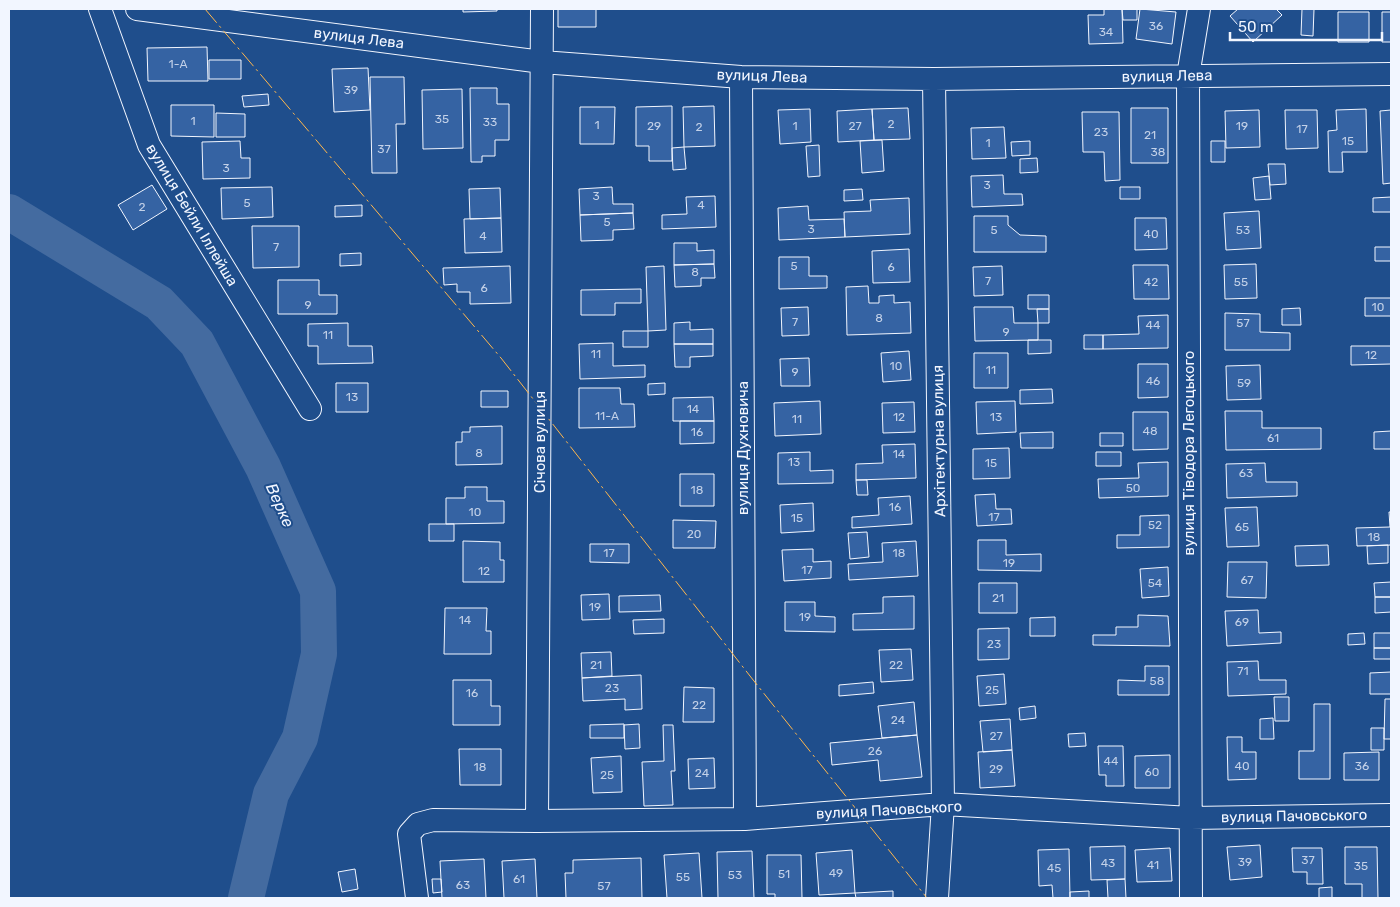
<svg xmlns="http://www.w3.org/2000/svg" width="1400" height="907" viewBox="0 0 1400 907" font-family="Rubik,sans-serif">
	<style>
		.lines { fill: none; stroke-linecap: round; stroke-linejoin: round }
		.river { stroke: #446ba0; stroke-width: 36 }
		.building { fill: #3563a3; stroke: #f2f6ff }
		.minor-casing { stroke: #f2f6ff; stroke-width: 24 }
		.minor { stroke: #1f4e8c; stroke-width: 22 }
		.power { stroke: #ffb74d; stroke-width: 1; stroke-dasharray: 18 4 2.5 4; stroke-linecap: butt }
		.labels { text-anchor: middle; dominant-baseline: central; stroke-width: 4; stroke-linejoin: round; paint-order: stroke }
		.number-label { font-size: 12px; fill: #c3d1e8 }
		.street-label { font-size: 15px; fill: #f2f6ff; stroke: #1f4e8c }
		.water-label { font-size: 16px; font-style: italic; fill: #f2f6ff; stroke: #1f4e8c }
	</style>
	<rect width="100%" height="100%" fill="#1f4e8c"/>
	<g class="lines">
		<path class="river" d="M 9,212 L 159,303 L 197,343 L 263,467 L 318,591 L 319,654 L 300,738 L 271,794 L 246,898"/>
	</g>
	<path class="building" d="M 463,9 L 497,9 L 497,11 L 463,12 Z
		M 558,9 L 596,9 L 596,27 L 558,27 Z
		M 1104,9 L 1122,9 L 1123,43 L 1089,44 L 1088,15 L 1104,15 Z
		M 1122,9 L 1137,9 L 1137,20 L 1123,20 Z
		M 1140,9 L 1176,12 L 1172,44 L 1136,39 Z
		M 1238,9 L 1276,9 L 1282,15 L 1253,42 L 1230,16 Z
		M 1302,9 L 1314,9 L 1313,36 L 1301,35 Z
		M 1338,12 L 1369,12 L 1369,42 L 1338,42 Z
		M 1382,12 L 1391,12 L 1391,42 L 1382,42 Z
		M 207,47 L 208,81 L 148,81 L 147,48 Z
		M 209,60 L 241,60 L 241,79 L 209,79 Z
		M 368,68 L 370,110 L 334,112 L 332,69 Z
		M 370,77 L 404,77 L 405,124 L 396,124 L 397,173 L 372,173 Z
		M 470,88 L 497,88 L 497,104 L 509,104 L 509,140 L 495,140 L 495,156 L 482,156 L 482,162 L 471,162 Z
		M 462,89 L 463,148 L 423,149 L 422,90 Z
		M 268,94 L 269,105 L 244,107 L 242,96 Z
		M 171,105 L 214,105 L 214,137 L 171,136 Z
		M 672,106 L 672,161 L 649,161 L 649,146 L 636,146 L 636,107 Z
		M 714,106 L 715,146 L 684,147 L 683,107 Z
		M 580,107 L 615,107 L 614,144 L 580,144 Z
		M 908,108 L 910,139 L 874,140 L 872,109 Z
		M 1131,108 L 1168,108 L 1168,163 L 1131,163 Z
		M 810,109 L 811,142 L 780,144 L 778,110 Z
		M 872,109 L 874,140 L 838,142 L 837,111 Z
		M 1366,109 L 1367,152 L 1342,152 L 1343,172 L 1329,172 L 1328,131 L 1337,130 L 1336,110 Z
		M 1259,110 L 1260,147 L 1226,148 L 1225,111 Z
		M 1285,110 L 1317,110 L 1318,148 L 1286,149 Z
		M 1391,110 L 1391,183 L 1383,184 L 1380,111 Z
		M 1082,112 L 1119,112 L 1120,180 L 1105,181 L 1104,152 L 1083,152 Z
		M 216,113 L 245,114 L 245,137 L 216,137 Z
		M 1004,127 L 1006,158 L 972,159 L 971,128 Z
		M 882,140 L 884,171 L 862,173 L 860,141 Z
		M 240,141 L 241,158 L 250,158 L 250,178 L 203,179 L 202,142 Z
		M 1030,141 L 1030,155 L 1012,156 L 1011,142 Z
		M 1211,141 L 1225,141 L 1225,162 L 1211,162 Z
		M 819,145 L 820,176 L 808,177 L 806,146 Z
		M 684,147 L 686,169 L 673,170 L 672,148 Z
		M 1037,158 L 1038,172 L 1020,173 L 1020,159 Z
		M 1268,164 L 1285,164 L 1286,184 L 1270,185 Z
		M 1003,175 L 1004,194 L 1022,194 L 1023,205 L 972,207 L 971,176 Z
		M 1269,176 L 1271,199 L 1255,200 L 1253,178 Z
		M 152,185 L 167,209 L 133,230 L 118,205 Z
		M 272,187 L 273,217 L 222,219 L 221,188 Z
		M 612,187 L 613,204 L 633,204 L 633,213 L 580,215 L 579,189 Z
		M 1120,187 L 1140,187 L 1140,199 L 1120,199 Z
		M 500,188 L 501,218 L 470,219 L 469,189 Z
		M 862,189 L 863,200 L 844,201 L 844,190 Z
		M 715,196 L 716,227 L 662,229 L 662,215 L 687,214 L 686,197 Z
		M 1391,197 L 1391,212 L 1373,212 L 1373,198 Z
		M 909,198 L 910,234 L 845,237 L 844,212 L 871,211 L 870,200 Z
		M 362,205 L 362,216 L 335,217 L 335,206 Z
		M 808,206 L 809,220 L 844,219 L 845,237 L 779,240 L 778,208 Z
		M 1259,211 L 1261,248 L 1226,250 L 1224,213 Z
		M 633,213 L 634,229 L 613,230 L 613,240 L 581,241 L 580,215 Z
		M 974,216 L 1008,216 L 1008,225 L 1020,235 L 1046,236 L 1046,252 L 974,252 Z
		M 501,218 L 502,252 L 465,253 L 464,219 Z
		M 1135,218 L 1166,218 L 1167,249 L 1135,250 Z
		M 252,226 L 299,226 L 299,267 L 253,268 Z
		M 674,243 L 697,243 L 697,251 L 714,250 L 714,264 L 674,265 Z
		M 1375,247 L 1391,247 L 1391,261 L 1375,261 Z
		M 909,249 L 910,282 L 873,283 L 872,251 Z
		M 361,253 L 361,265 L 340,266 L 340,254 Z
		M 779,257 L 809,257 L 809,276 L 827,276 L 827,288 L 779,289 Z
		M 714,264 L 715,278 L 701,278 L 701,286 L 675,287 L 674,265 Z
		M 1256,264 L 1257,298 L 1225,299 L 1224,265 Z
		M 1133,265 L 1168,265 L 1169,299 L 1134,299 Z
		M 510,266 L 511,303 L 470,304 L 470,292 L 457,292 L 457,284 L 444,285 L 443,268 Z
		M 664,266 L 666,330 L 648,331 L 646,267 Z
		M 1002,266 L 1003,295 L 974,296 L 973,267 Z
		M 278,280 L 319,280 L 319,295 L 337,295 L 337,314 L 278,314 Z
		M 868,286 L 869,303 L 879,303 L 879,296 L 894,295 L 894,303 L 910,302 L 911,333 L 847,335 L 846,287 Z
		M 641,289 L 641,303 L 615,303 L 615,315 L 581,315 L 581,290 Z
		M 1028,295 L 1049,295 L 1049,309 L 1028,309 Z
		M 1365,298 L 1391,298 L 1391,316 L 1365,316 Z
		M 808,307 L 809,335 L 782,336 L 781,308 Z
		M 974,307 L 1013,307 L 1014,323 L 1038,323 L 1038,340 L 975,341 Z
		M 1300,308 L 1301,325 L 1282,325 L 1282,309 Z
		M 1037,309 L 1049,309 L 1049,323 L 1038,323 Z
		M 1225,313 L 1260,314 L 1260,332 L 1290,333 L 1290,350 L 1225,350 Z
		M 1168,315 L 1168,348 L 1103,349 L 1103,335 L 1139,334 L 1138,316 Z
		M 690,322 L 690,330 L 713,329 L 713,344 L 674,344 L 674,323 Z
		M 348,323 L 348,346 L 372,346 L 373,363 L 318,364 L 318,346 L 308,346 L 308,324 Z
		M 623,331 L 648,331 L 648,347 L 623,347 Z
		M 1084,335 L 1103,335 L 1103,349 L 1084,349 Z
		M 1028,340 L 1051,340 L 1051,353 L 1028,354 Z
		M 613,343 L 613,366 L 645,365 L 645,377 L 580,379 L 579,344 Z
		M 674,344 L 713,344 L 713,356 L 690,357 L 690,367 L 675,367 Z
		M 1351,346 L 1391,346 L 1391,364 L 1351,365 Z
		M 909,351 L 911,380 L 883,382 L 881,353 Z
		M 974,353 L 1008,353 L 1008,388 L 974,388 Z
		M 809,358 L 810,386 L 781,386 L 780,359 Z
		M 1138,364 L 1168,364 L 1168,397 L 1138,398 Z
		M 1260,365 L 1261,399 L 1227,400 L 1226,366 Z
		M 336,383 L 368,383 L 368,412 L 336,412 Z
		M 665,383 L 665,394 L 648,395 L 648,384 Z
		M 579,388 L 620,388 L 621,404 L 634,404 L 635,427 L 579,428 Z
		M 1052,389 L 1053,403 L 1020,404 L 1020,390 Z
		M 481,391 L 508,391 L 508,407 L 481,407 Z
		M 713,397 L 714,421 L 673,421 L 673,398 Z
		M 820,401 L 821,434 L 775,436 L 774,403 Z
		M 1015,401 L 1016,432 L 977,434 L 976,402 Z
		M 914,402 L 915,432 L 883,433 L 882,403 Z
		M 1225,411 L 1262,411 L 1262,428 L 1321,428 L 1321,449 L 1226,450 Z
		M 1133,412 L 1168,412 L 1168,449 L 1133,450 Z
		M 680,421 L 714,421 L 714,443 L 680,444 Z
		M 502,426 L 502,464 L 456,465 L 456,442 L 462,442 L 462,432 L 470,432 L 470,427 Z
		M 1391,431 L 1391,449 L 1374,449 L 1374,432 Z
		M 1053,432 L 1053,448 L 1021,448 L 1020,433 Z
		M 1100,433 L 1123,433 L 1123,446 L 1100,446 Z
		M 915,444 L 916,478 L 856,480 L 856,464 L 883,463 L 882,445 Z
		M 1009,448 L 1010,478 L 973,479 L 973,449 Z
		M 810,452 L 810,471 L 833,470 L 833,483 L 778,484 L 778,453 Z
		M 1096,452 L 1121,452 L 1121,466 L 1096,466 Z
		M 1168,462 L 1168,496 L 1099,498 L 1098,479 L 1139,478 L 1138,463 Z
		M 1265,463 L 1266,482 L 1297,482 L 1297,496 L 1227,498 L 1226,464 Z
		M 680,474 L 714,474 L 714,506 L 680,506 Z
		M 856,480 L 867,480 L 868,495 L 857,495 Z
		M 465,487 L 487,487 L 487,501 L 504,501 L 504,523 L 446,524 L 446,498 L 465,498 Z
		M 995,494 L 996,509 L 1011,509 L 1012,524 L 977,526 L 975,495 Z
		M 910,496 L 912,524 L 852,528 L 852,517 L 879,515 L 878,498 Z
		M 813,503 L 814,531 L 781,533 L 780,505 Z
		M 1257,507 L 1259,546 L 1227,547 L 1225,508 Z
		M 1389,512 L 1391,512 L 1391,545 L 1357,546 L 1356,528 L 1390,527 Z
		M 1169,515 L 1169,547 L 1117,548 L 1117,535 L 1140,535 L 1140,516 Z
		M 673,520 L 716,521 L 715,548 L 673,548 Z
		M 429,524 L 454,524 L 454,541 L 429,541 Z
		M 867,532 L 869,557 L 850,559 L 848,533 Z
		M 978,540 L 1006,540 L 1006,555 L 1041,554 L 1041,571 L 978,570 Z
		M 463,541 L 500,542 L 500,560 L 504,560 L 504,582 L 463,582 Z
		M 916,541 L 918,576 L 849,580 L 848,564 L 883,562 L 882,543 Z
		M 590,544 L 629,544 L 629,563 L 590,562 Z
		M 1328,545 L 1329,565 L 1296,566 L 1295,546 Z
		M 1388,545 L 1388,563 L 1368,564 L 1367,546 Z
		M 813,549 L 813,562 L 831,561 L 831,578 L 784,581 L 782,550 Z
		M 1228,562 L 1267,562 L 1266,598 L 1227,597 Z
		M 1168,567 L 1169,596 L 1142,598 L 1140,569 Z
		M 1391,582 L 1391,597 L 1375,597 L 1374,583 Z
		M 979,583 L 1017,583 L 1017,613 L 979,613 Z
		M 609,594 L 610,619 L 582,620 L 581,595 Z
		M 660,595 L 661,611 L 619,612 L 619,596 Z
		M 914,596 L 914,629 L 853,630 L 853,614 L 883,613 L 883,597 Z
		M 1375,597 L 1391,597 L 1391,612 L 1375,613 Z
		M 785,602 L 815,602 L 815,616 L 835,617 L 835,632 L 785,631 Z
		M 445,608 L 487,608 L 486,631 L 491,631 L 491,654 L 444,654 Z
		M 1258,610 L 1259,633 L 1281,632 L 1281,643 L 1227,646 L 1225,611 Z
		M 1138,615 L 1168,616 L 1170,646 L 1093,645 L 1093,635 L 1116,635 L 1116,627 L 1138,627 Z
		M 1055,617 L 1055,636 L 1030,636 L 1030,618 Z
		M 664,619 L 664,633 L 634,634 L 633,620 Z
		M 1009,628 L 1009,659 L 978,660 L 978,629 Z
		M 1364,633 L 1365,644 L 1348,645 L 1348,634 Z
		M 1374,633 L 1391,633 L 1391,648 L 1374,648 Z
		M 1374,648 L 1391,648 L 1391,659 L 1374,659 Z
		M 911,649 L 913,680 L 881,682 L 879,650 Z
		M 611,652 L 612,676 L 582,678 L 581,653 Z
		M 1258,661 L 1259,680 L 1286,680 L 1286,694 L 1228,696 L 1227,662 Z
		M 1145,666 L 1169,666 L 1169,695 L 1118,695 L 1118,680 L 1145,681 Z
		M 1391,672 L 1391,694 L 1370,694 L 1370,673 Z
		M 1004,674 L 1006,704 L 979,706 L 977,676 Z
		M 641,675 L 642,709 L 625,710 L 625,699 L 583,701 L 582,678 Z
		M 453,680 L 491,680 L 491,706 L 500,706 L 500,725 L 453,725 Z
		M 873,682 L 874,693 L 839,696 L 839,685 Z
		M 684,687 L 714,688 L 714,722 L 683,722 Z
		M 1274,697 L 1289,697 L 1289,721 L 1275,721 Z
		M 1385,699 L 1391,699 L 1391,739 L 1384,739 Z
		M 914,702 L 917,735 L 882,738 L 878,706 Z
		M 1314,704 L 1330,704 L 1330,779 L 1299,779 L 1299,751 L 1314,751 Z
		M 1035,706 L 1036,718 L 1020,720 L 1019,708 Z
		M 1273,718 L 1274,739 L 1260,739 L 1260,719 Z
		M 1010,719 L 1012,750 L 983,752 L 980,721 Z
		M 624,724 L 624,738 L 590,738 L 590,725 Z
		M 639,724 L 640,748 L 625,749 L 624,725 Z
		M 663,725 L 673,725 L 675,771 L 671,771 L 673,805 L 644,806 L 642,762 L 664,761 Z
		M 1371,728 L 1384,728 L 1384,750 L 1371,750 Z
		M 1085,733 L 1086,746 L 1069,747 L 1068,734 Z
		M 917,735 L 922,777 L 880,781 L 878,760 L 832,765 L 830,743 Z
		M 1227,737 L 1242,737 L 1242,752 L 1256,752 L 1256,779 L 1228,780 Z
		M 1098,746 L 1123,746 L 1124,786 L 1106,786 L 1106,775 L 1099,775 Z
		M 459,749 L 501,749 L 501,785 L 460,785 Z
		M 1012,750 L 1015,786 L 980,788 L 978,752 Z
		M 1379,752 L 1379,780 L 1344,780 L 1344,753 Z
		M 1170,755 L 1170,788 L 1135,788 L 1135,756 Z
		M 621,756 L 622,792 L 593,793 L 591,758 Z
		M 714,758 L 715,788 L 689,789 L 688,759 Z
		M 1260,845 L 1262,877 L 1230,880 L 1227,847 Z
		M 1125,846 L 1125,879 L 1091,880 L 1090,847 Z
		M 1345,847 L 1377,847 L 1378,898 L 1362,898 L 1362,884 L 1345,884 Z
		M 1170,848 L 1172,881 L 1137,882 L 1135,850 Z
		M 1292,848 L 1322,848 L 1323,884 L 1307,884 L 1307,872 L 1293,872 Z
		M 1069,849 L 1070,898 L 1053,898 L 1052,885 L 1039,886 L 1038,850 Z
		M 852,850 L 855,893 L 819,895 L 816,853 Z
		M 752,851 L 754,898 L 718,898 L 717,852 Z
		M 699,853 L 702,898 L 667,898 L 664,855 Z
		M 767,855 L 801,855 L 802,898 L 775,898 L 775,894 L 767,894 Z
		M 641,858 L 642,898 L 566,898 L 565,873 L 573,873 L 573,860 Z
		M 484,859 L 486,898 L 442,898 L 440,861 Z
		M 535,859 L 537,898 L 504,898 L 502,861 Z
		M 355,869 L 358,889 L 342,892 L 338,872 Z
		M 432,879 L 441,879 L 442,892 L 433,893 Z
		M 1125,879 L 1126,898 L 1108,898 L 1107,880 Z
		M 1332,887 L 1332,898 L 1319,898 L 1319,888 Z
		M 893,891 L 893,898 L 856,898 L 855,893 Z
		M 1089,891 L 1089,898 L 1070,898 L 1070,892 Z"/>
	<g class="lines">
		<defs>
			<path id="minor" d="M 100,9 L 149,145 L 310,409
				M 137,9 L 542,62 L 741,77 L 934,79 L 1391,74
				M 741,77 L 745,819
				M 934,79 L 943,804 L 937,898
				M 537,821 L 542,9
				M 417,898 L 409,834 L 418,824 L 433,820 L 537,821 L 745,819 L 943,804 L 1191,818 L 1391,815
				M 1191,898 L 1188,76 L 1199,9"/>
		</defs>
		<use href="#minor" class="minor-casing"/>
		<use href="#minor" class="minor"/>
		<path class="power" d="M 205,9 L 501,358 L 750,676 L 927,898"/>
	</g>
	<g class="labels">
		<g class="number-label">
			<text x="1156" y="26">36</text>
			<text x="1106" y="32">34</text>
			<text x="178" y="64">1-А</text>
			<text x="351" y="90">39</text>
			<text x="442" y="119">35</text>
			<text x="193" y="121">1</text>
			<text x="490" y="122">33</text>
			<text x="891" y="124">2</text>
			<text x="597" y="125">1</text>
			<text x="654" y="126">29</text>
			<text x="795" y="126">1</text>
			<text x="855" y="126">27</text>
			<text x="1242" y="126">19</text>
			<text x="699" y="127">2</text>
			<text x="1302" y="129">17</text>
			<text x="1101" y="132">23</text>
			<text x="1150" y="135">21</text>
			<text x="1348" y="141">15</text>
			<text x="988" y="143">1</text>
			<text x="384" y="149">37</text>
			<text x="1158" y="152">38</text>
			<text x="226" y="168">3</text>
			<text x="987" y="185">3</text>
			<text x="596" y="196">3</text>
			<text x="247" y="203">5</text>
			<text x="701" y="205">4</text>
			<text x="142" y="207">2</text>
			<text x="607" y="222">5</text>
			<text x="811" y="229">3</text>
			<text x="994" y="230">5</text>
			<text x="1243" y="230">53</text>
			<text x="1151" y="234">40</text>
			<text x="483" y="236">4</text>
			<text x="276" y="247">7</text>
			<text x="794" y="266">5</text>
			<text x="891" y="267">6</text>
			<text x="695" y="272">8</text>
			<text x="988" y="281">7</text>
			<text x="1151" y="282">42</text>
			<text x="1241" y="282">55</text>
			<text x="484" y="288">6</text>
			<text x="308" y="305">9</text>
			<text x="1378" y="307">10</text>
			<text x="879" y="318">8</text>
			<text x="795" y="322">7</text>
			<text x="1243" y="323">57</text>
			<text x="1153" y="325">44</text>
			<text x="1006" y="332">9</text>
			<text x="328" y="335">11</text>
			<text x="596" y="354">11</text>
			<text x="1371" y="355">12</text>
			<text x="896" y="366">10</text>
			<text x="991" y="370">11</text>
			<text x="795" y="372">9</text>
			<text x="1153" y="381">46</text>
			<text x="1244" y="383">59</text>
			<text x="352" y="397">13</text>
			<text x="693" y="409">14</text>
			<text x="607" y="416">11-А</text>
			<text x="899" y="417">12</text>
			<text x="996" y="417">13</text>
			<text x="797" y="419">11</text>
			<text x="1150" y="431">48</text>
			<text x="697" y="432">16</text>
			<text x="1273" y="438">61</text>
			<text x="479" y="453">8</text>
			<text x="899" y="454">14</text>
			<text x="794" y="462">13</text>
			<text x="991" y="463">15</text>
			<text x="1246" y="473">63</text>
			<text x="1133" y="488">50</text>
			<text x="697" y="490">18</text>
			<text x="895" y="507">16</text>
			<text x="475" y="512">10</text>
			<text x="994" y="517">17</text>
			<text x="797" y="518">15</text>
			<text x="1155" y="525">52</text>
			<text x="1242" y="527">65</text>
			<text x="694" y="534">20</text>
			<text x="1374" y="537">18</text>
			<text x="609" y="553">17</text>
			<text x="899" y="553">18</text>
			<text x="1009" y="563">19</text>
			<text x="807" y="570">17</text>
			<text x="484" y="571">12</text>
			<text x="1247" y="580">67</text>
			<text x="1155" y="583">54</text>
			<text x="998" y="598">21</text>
			<text x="595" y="607">19</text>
			<text x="805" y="617">19</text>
			<text x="465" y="620">14</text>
			<text x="1242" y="622">69</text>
			<text x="994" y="644">23</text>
			<text x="596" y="665">21</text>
			<text x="896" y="665">22</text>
			<text x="1243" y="671">71</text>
			<text x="1157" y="681">58</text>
			<text x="612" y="688">23</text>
			<text x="992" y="690">25</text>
			<text x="472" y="693">16</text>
			<text x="699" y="705">22</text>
			<text x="898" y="720">24</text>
			<text x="996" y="736">27</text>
			<text x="875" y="751">26</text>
			<text x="1111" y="761">44</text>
			<text x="1242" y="766">40</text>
			<text x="1362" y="766">36</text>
			<text x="480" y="767">18</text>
			<text x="996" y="769">29</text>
			<text x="1152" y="772">60</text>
			<text x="702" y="773">24</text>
			<text x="607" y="775">25</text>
			<text x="1308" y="860">37</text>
			<text x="1245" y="862">39</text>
			<text x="1108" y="863">43</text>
			<text x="1153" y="865">41</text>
			<text x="1361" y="866">35</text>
			<text x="1054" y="868">45</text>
			<text x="836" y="873">49</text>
			<text x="784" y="874">51</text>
			<text x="735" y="875">53</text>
			<text x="683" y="877">55</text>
			<text x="519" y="879">61</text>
			<text x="463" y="885">63</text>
			<text x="604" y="886">57</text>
		</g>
		<g class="street-label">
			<text transform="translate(359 38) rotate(7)">вулиця Лева</text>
			<text transform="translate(762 76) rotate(2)">вулиця Лева</text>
			<text transform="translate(1167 76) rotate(-1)">вулиця Лева</text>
			<text transform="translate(192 215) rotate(59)">вулиця Бейли Іллейша</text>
			<text transform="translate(939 441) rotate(-91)">Архітектурна вулиця</text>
			<text transform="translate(540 442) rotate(-90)">Січова вулиця</text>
			<text transform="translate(743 448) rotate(-90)">вулиця Духновича</text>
			<text transform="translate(1189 453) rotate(-90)">вулиця Тіводора Легоцького</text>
			<text transform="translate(889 810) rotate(-3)">вулиця Пачовського</text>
			<text transform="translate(1294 816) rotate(-1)">вулиця Пачовського</text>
		</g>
		<g class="water-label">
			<text transform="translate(280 505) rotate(66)">Верке</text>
		</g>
	</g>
	<rect width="1400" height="907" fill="none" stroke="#f2f6ff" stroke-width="20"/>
	<path d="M1230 32v8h152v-8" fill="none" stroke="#f2f6ff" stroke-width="2.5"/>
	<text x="1238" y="32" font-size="15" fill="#f2f6ff" stroke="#1f4e8c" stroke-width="4" paint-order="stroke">50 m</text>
</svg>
